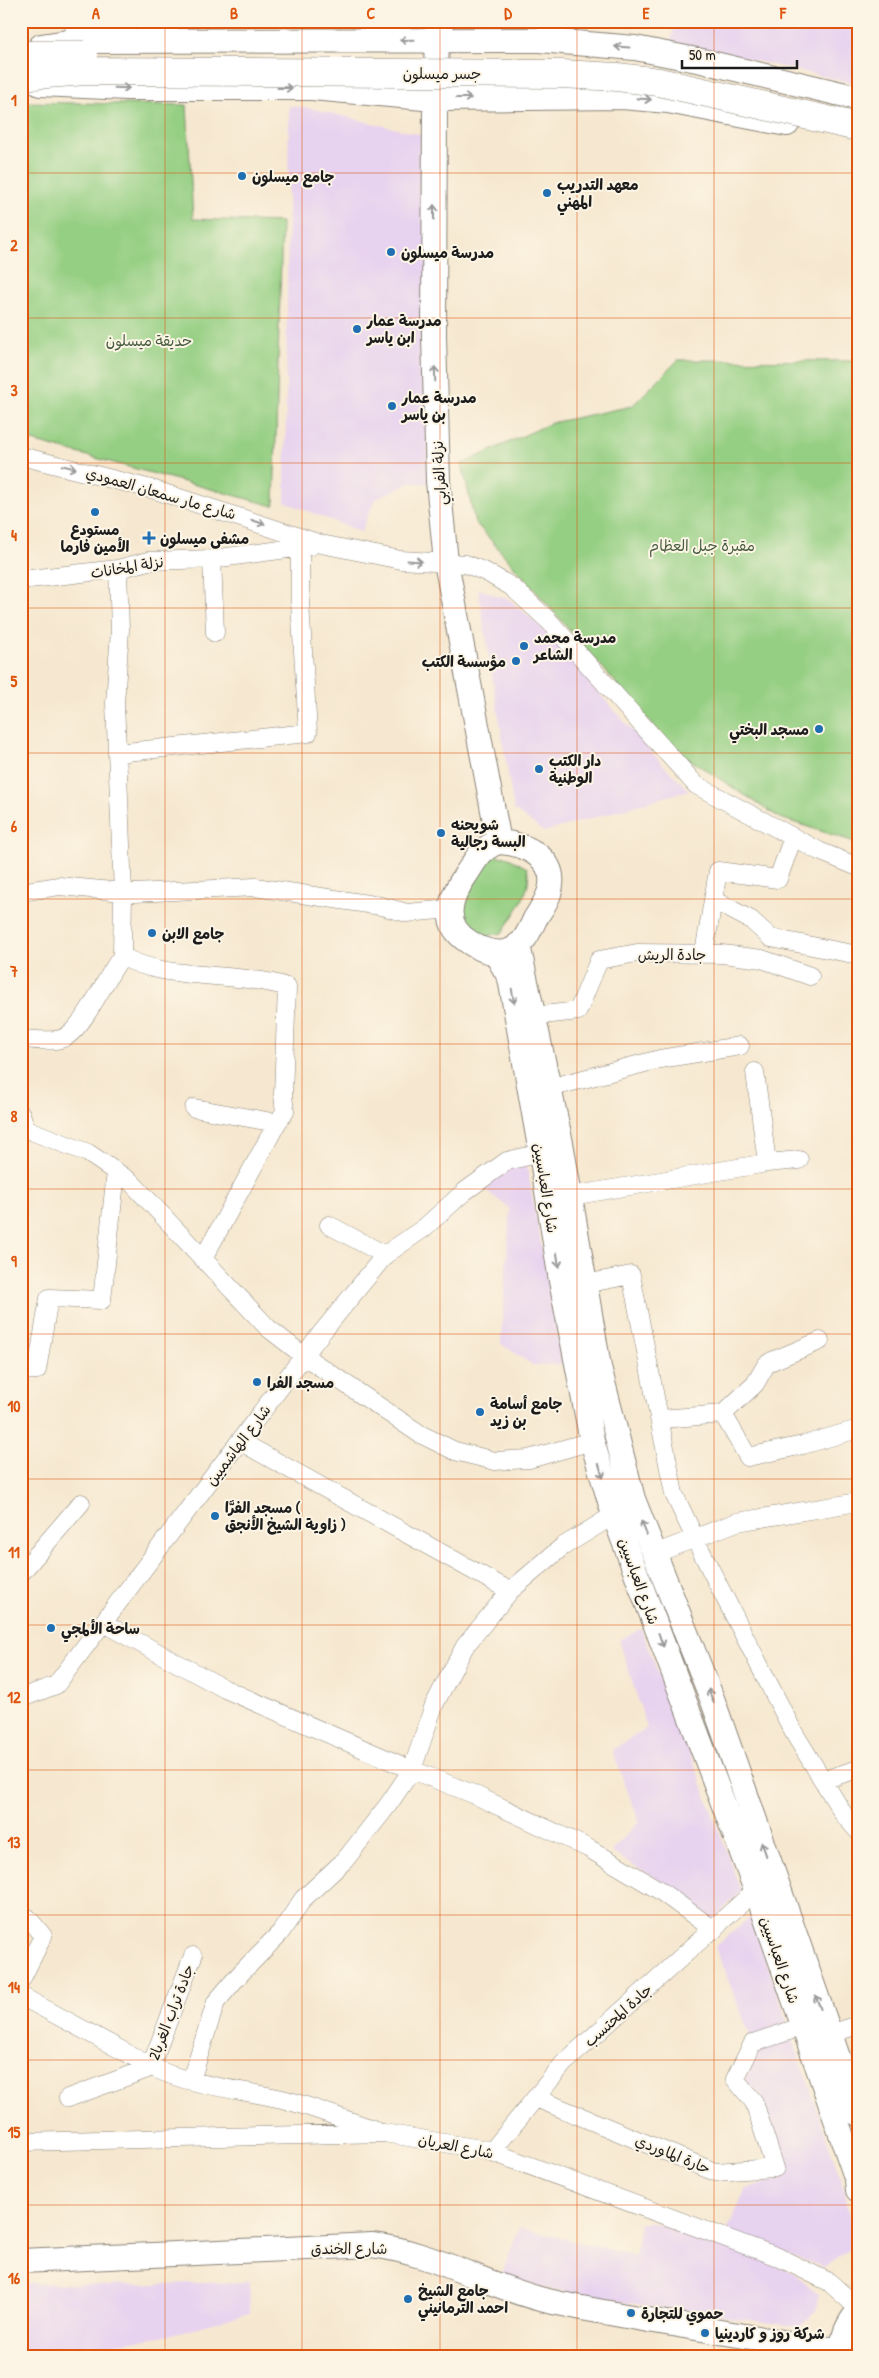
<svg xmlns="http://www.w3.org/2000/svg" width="879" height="2378" viewBox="0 0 879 2378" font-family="'Patrick Hand','Playpen Sans Arabic',sans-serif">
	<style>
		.built { fill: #e7d2ef }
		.green { fill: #95cf83; stroke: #587650 }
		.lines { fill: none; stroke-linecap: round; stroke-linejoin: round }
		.street-casing { stroke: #898276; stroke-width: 19 }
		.secondary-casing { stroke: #898276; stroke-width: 26 }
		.street { stroke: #fff; stroke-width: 18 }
		.secondary { stroke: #fff; stroke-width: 24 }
		.primary-bridge-casing { stroke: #898276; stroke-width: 29; stroke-linecap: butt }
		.primary-bridge { stroke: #fff; stroke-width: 28 }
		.oneway { stroke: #999 }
		.grid { fill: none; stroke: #de560d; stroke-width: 1; stroke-opacity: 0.55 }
		.poi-dot { fill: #1f6fb2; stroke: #fcf5e5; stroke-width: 2 }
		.labels { text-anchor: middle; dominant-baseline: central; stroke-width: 4; stroke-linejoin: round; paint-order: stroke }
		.street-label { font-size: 15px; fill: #1c1c1c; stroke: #fcf5e5 }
		.poi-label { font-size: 15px; font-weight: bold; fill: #1c1c1c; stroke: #fcf5e5; text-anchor: start }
		.park-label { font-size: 15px; fill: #465b40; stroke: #fcf5e5 }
		.neatline { fill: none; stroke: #de560d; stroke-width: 2 }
		.grid-label { font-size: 16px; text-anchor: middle; font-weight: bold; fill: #de560d }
	</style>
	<rect width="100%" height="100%" fill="#fcf5e5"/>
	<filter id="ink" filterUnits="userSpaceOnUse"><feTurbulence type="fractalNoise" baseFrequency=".02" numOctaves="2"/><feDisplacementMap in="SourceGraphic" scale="10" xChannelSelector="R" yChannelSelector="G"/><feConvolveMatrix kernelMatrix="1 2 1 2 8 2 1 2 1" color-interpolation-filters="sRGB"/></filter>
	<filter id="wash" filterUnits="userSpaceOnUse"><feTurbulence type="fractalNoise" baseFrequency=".0096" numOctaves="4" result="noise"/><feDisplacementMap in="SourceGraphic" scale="20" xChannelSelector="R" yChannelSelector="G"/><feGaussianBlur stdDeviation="1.12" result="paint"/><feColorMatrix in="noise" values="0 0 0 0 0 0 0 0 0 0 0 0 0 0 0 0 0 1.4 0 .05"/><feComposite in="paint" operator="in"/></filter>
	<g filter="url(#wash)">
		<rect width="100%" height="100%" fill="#f6e8d0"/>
		<path class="built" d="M 675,21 L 858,21 L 858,84 L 671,42 Z
			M 289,106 L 308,108 L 427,136 L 428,484 L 412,482 L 375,499 L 361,532 L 285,502 Z
			M 478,589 L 510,600 L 547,632 L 574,660 L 605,700 L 669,771 L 689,790 L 544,832 L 514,810 Z
			M 526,1162 L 563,1364 L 533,1365 L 501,1344 L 510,1209 L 478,1184 L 504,1165 Z
			M 641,1629 L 694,1763 L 741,1891 L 713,1921 L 664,1883 L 611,1852 L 639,1821 L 612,1750 L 647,1728 L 619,1640 Z
			M 751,1916 L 841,2180 L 852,2227 L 850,2249 L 824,2267 L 726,2233 L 746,2188 L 785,2178 L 760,2094 L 744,2081 L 757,2053 L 715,1947 Z
			M 640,2223 L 655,2223 L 764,2260 L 794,2273 L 819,2294 L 816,2311 L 800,2327 L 600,2299 L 517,2282 L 502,2274 L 519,2228 L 635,2256 Z
			M 250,2282 L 249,2313 L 161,2337 L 21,2357 L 21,2283 L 109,2285 Z"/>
		<path class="green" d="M 21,102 L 187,105 L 193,219 L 282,222 L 274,506 L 21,438 Z
			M 678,360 L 858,361 L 858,843 L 780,818 L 675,750 L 475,522 L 462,464 L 551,423 L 632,406 Z
			M 496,856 L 507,857 L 527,868 C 534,891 513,914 502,933 L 482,937 L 465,929 L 456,907 L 487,859 Z"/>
	</g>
	<g filter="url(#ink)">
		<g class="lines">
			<defs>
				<path id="street" d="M 539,40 L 563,21
					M 74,41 L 75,21
					M 21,456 L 155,490 L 321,544 L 401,560 L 466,564 L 486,572 L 512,587 L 549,621 L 696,785 L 819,851 L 858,867
					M 212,559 L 215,633
					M 118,569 L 120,630 L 115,703 L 123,892 L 122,956
					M 21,580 L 118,569 L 148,561 L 212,559 L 311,546
					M 117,753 L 308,733 L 300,602 L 300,548
					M 21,892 L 59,886 L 134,893 L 255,887 L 381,906 L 407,913 L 450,909
					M 713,900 L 751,920 L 771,938 L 858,955
					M 704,953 L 718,871 L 778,879 L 793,837
					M 534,1016 L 578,1011 L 599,960 L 637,953 L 722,954 L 762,959 L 810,976
					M 21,1039 C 34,1039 56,1044 67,1036 C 87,1022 106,977 122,956 C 162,981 239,971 287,987 L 283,1095 L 285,1112 L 277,1123
					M 755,1072 L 767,1163
					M 549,1088 L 660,1059 L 740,1046
					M 194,1108 L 277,1123 L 203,1259
					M 21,1114 L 26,1129 L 88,1153 L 131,1182 L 268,1328 L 304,1356 L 420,1434 L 455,1451 L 495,1461 L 529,1459 L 592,1441
					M 571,1196 L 767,1163 L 799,1160
					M 329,1225 L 385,1255
					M 585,1284 L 631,1275 L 674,1494 L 702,1553 L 794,1733 L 844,1815 L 858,1831
					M 21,1371 L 37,1370 L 49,1298 L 102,1300 L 116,1172
					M 723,1414 L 748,1457 L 803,1445 L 858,1429
					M 661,1419 L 723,1414 L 755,1384 L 766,1365 L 772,1361 L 820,1341
					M 241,1442 L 510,1591
					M 654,1554 L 737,1522 L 858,1502
					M 21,1573 L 81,1503
					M 103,1623 L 225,1689 L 412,1770 L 473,1794 L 588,1848 L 659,1890 L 714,1930
					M 21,1698 L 56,1685 L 315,1341 L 385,1255 L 424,1228 L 464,1192 L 507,1161 L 541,1153
					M 823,1780 L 858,1769
					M 21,1915 L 28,1918 L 43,1936 L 21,1980
					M 21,1996 L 134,2057 C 175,2085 234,2088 282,2099 C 313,2107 343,2119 373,2129
					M 830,2034 L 858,2025
					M 191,2080 L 216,2002 L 239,1975 L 280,1933 L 303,1899 L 345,1860 L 388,1805 L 412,1770 L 434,1705 L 465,1646 L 510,1591 L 562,1547 L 614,1515
					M 68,2098 L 150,2068 L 193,1956
					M 536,2098 L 715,2172 L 775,2168 L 754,2102 L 735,2079 L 753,2043 L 804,2026
					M 21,2142 L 384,2133 L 487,2150 L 778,2257 L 829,2282 L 858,2308
					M 492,2151 L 564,2063 L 756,1890"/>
				<path id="secondary" d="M 442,21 L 437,40 L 435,99 L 434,336 L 438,481 L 446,562 L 499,842
					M 41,46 L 74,41 L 539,40 L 635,48 L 702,61 L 858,98
					M 40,84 L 128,88 L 312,88 L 435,99 L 622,97 L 668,101 L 787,124
					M 499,842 C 521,843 555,856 551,885 C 550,897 541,909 535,919 C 529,932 523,946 509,951 C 496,955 480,950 469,942 C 439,923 451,896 467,873 C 476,859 482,847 499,842 Z
					M 518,945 L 561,1143 L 599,1367 L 633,1499 L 713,1701 L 858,2114
					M 495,952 L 510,978 L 541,1153 L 561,1281 L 592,1441 L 614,1515 L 756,1890 L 857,2180 L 858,2190
					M 21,2261 L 372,2245 C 431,2252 483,2284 540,2299 C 572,2307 605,2312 637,2318 C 706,2330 774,2341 843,2351
					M 844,2357 C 840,2340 847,2325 858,2312"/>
			</defs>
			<use href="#street" class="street-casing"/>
			<use href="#secondary" class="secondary-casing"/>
			<use href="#street" class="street"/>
			<use href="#secondary" class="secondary"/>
			<defs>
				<path id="primary-bridge" d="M 21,55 L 84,55
					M 21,76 L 86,71 L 561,74 L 617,77 L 659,82 L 858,127"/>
			</defs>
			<use href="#primary-bridge" class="primary-bridge-casing"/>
			<use href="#primary-bridge" class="primary-bridge"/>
		</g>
		<defs><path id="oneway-shaft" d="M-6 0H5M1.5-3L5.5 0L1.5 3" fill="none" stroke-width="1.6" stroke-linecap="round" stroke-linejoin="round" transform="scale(1.25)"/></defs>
		<g class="oneway">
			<use href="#oneway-shaft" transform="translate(407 40) rotate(179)"/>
			<use href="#oneway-shaft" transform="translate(622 47) rotate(-176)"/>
			<use href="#oneway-shaft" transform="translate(122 88) rotate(2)"/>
			<use href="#oneway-shaft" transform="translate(285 88)"/>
			<use href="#oneway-shaft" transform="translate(464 98)"/>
			<use href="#oneway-shaft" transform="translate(644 99) rotate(5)"/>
			<use href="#oneway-shaft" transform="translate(434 212) rotate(-90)"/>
			<use href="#oneway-shaft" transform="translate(435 374) rotate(-92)"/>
			<use href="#oneway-shaft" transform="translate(69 467) rotate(14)"/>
			<use href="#oneway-shaft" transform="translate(258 522) rotate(18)"/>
			<use href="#oneway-shaft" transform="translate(415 561) rotate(4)"/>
			<use href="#oneway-shaft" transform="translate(513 996) rotate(80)"/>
			<use href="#oneway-shaft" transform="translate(558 1260) rotate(81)"/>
			<use href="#oneway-shaft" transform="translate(601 1471) rotate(73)"/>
			<use href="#oneway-shaft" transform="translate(644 1528) rotate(-112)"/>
			<use href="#oneway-shaft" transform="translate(661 1640) rotate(70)"/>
			<use href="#oneway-shaft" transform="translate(711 1696) rotate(-111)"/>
			<use href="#oneway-shaft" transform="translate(764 1849) rotate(-109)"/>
			<use href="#oneway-shaft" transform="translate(818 2002) rotate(-110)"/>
		</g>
	</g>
	<path class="grid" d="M 165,21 L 165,2357M 302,21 L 302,2357M 440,21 L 440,2357M 577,21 L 577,2357M 714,21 L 714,2357M 21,173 L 858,173M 21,318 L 858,318M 21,463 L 858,463M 21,608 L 858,608M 21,753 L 858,753M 21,899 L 858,899M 21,1044 L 858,1044M 21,1189 L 858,1189M 21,1334 L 858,1334M 21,1479 L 858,1479M 21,1625 L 858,1625M 21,1770 L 858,1770M 21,1915 L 858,1915M 21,2060 L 858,2060M 21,2205 L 858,2205"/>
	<g class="poi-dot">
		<circle cx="242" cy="176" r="5"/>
		<circle cx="547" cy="193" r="5"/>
		<circle cx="391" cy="252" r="5"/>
		<circle cx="357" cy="329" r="5"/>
		<circle cx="392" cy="406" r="5"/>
		<circle cx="95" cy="512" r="5"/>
		<path d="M146.5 530.5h5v5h5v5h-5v5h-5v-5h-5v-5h5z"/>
		<circle cx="524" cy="646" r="5"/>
		<circle cx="516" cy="661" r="5"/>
		<circle cx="819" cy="729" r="5"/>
		<circle cx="539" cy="769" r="5"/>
		<circle cx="441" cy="833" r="5"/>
		<circle cx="152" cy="933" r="5"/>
		<circle cx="257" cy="1382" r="5"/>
		<circle cx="480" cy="1412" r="5"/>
		<circle cx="215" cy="1516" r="5"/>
		<circle cx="51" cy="1628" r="5"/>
		<circle cx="408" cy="2299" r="5"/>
		<circle cx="631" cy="2313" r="5"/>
		<circle cx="705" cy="2333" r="5"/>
	</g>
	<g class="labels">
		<g class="street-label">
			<text x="442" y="73">جسر ميسلون</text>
			<text transform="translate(439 473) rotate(-93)">نزلة الفرابي</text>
			<text transform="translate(161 493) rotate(16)">شارع مار سمعان العمودي</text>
			<text transform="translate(127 567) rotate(-9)">نزلة المخانات</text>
			<text x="672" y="954">جادة الريش</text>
			<text transform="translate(546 1188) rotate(81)">شارع العباسيين</text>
			<text transform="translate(238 1445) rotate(-53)">شارع الهاشميين</text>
			<text transform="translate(639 1581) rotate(70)">شارع العباسيين</text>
			<text transform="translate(780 1960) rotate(71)">شارع العباسيين</text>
			<text transform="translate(171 2012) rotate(-69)">جادة تراب الغربا2</text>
			<text transform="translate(618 2015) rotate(-42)">جادة المحتسب</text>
			<text transform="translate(456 2146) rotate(11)">شارع العريان</text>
			<text transform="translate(673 2154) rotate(22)">حارة الماوردي</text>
			<text x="349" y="2248">شارع الخندق</text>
		</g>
		<g class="poi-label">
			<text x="252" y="176">جامع ميسلون</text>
			<text x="557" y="184">معهد التدريب<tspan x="557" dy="17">المهني</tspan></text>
			<text x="401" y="252">مدرسة ميسلون</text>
			<text x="367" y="320">مدرسة عمار<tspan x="367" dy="17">ابن ياسر</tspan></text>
			<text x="402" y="397">مدرسة عمار<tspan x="402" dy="17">بن ياسر</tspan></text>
			<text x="95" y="529" text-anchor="middle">مستودع<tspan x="95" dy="17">الأمين فارما</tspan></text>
			<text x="160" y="538">مشفى ميسلون</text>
			<text x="534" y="637">مدرسة محمد<tspan x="534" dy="17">الشاعر</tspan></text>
			<text x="506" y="661" text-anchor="end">مؤسسة الكتب</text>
			<text x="809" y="729" text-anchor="end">مسجد البختي</text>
			<text x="549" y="760">دار الكتب<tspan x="549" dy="17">الوطنية</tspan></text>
			<text x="451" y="824">شويحنه<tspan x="451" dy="17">البسة رجالية</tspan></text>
			<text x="162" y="933">جامع الابن</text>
			<text x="267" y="1382">مسجد الفرا</text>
			<text x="490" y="1403">جامع أسامة<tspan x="490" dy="17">بن زيد</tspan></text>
			<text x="225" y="1507">مسجد الفرَّا (<tspan x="225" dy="17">زاوية الشيخ الأنجق )</tspan></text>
			<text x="61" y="1628">ساحة الألمجي</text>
			<text x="418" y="2290">جامع الشيخ<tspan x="418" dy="17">احمد الترمانيني</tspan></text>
			<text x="641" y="2313">حموي للتجارة</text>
			<text x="715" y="2333">شركة روز و كاردينيا</text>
		</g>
		<g class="park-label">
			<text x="149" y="340">حديقة ميسلون</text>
			<text x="702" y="545">مقبرة جبل العظام</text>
		</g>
	</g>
	<rect width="879" height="2378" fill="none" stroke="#fcf5e5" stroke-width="55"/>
	<path d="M682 60v8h115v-8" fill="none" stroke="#1c1c1c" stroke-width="2.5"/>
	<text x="689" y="60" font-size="15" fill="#1c1c1c" stroke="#fcf5e5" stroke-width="4" paint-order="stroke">50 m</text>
	<rect x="28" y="28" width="824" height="2322" class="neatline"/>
	<g class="grid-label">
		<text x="96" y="19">A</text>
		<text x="234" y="19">B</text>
		<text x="371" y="19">C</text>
		<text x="508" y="19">D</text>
		<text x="646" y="19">E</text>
		<text x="783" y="19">F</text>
		<text x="14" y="106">1</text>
		<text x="14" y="251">2</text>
		<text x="14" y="396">3</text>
		<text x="14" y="541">4</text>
		<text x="14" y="687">5</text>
		<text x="14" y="832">6</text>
		<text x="14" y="977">7</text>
		<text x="14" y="1122">8</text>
		<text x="14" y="1267">9</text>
		<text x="14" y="1412">10</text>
		<text x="14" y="1558">11</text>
		<text x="14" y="1703">12</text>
		<text x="14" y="1848">13</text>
		<text x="14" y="1993">14</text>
		<text x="14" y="2138">15</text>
		<text x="14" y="2284">16</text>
	</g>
</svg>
